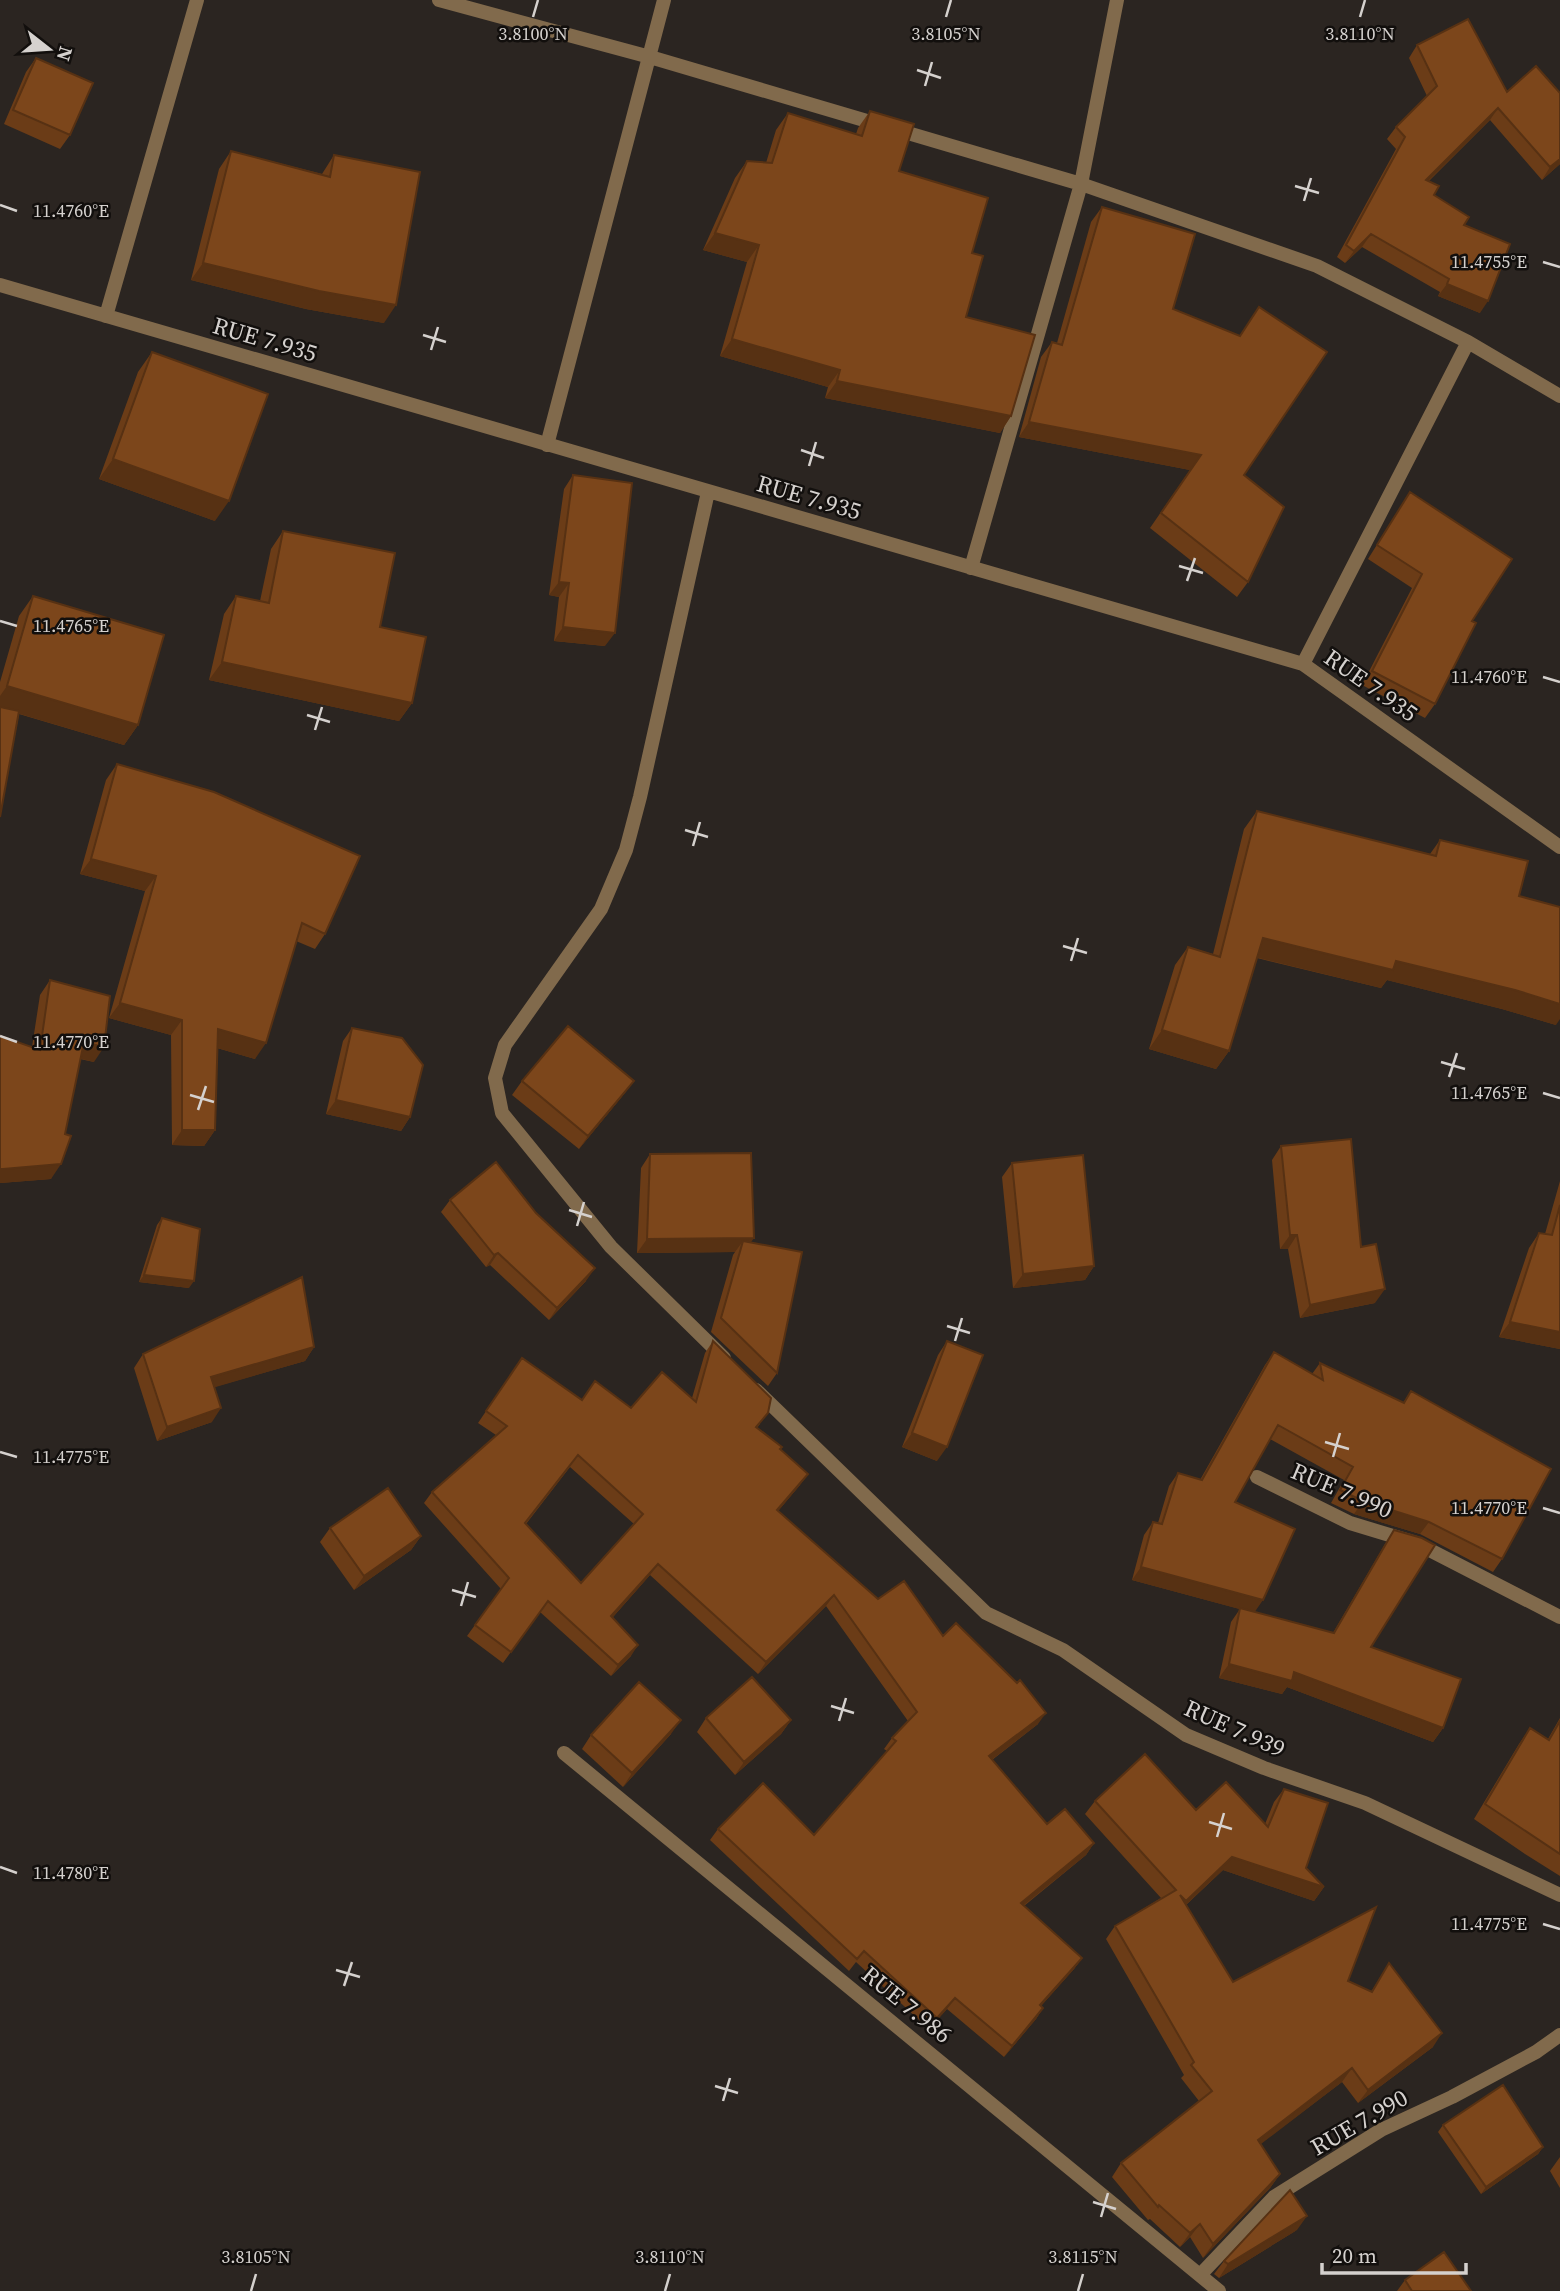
<svg xmlns="http://www.w3.org/2000/svg" width="1560" height="2291" viewBox="0 0 1560 2291" font-family="'Source Serif 4',serif">
	<style>
		.lines { fill: none; stroke-linecap: round; stroke-linejoin: round }
		.street { stroke: #816a4c; stroke-width: 14 }
		.wall { fill: #6b3c17; fill-rule: evenodd }
		.shaded-wall { fill: #573113 }
		.building { fill: #7c461b; stroke: #573113; stroke-width: 2; fill-rule: evenodd }
		.ticks { fill: none; stroke: #d5d1ce; stroke-width: 2.5 }
		.labels { text-anchor: middle; dominant-baseline: central; stroke-width: 5; stroke-linejoin: round; paint-order: stroke }
		.street-label { font-size: 24px; fill: #d5d1ce; stroke: #120f0d }
		.ticks-label { font-size: 18px; text-anchor: middle; fill: #d5d1ce; stroke: #120f0d; stroke-width: 5; stroke-linejoin: round; paint-order: stroke }
	</style>
	<rect width="100%" height="100%" fill="#2b2521"/>
	<g class="lines">
		<path class="street" d="M 439,0 L 650,57 L 1081,184 L 1317,266 L 1468,342 L 1560,396
			M 0,285 L 1303,664 L 1560,847
			M 106,316 L 197,0
			M 547,445 L 664,0
			M 708,492 L 640,797 L 626,850 L 601,909 L 505,1045 L 495,1078 L 502,1113 L 611,1247 L 724,1358
			M 971,568 L 1081,184 L 1117,0
			M 1303,664 L 1468,342
			M 756,1390 L 986,1613 L 1063,1650 L 1186,1735 L 1264,1768 L 1365,1803 L 1560,1895
			M 1257,1477 L 1350,1523 L 1416,1543 L 1560,1617
			M 564,1753 L 1219,2291
			M 1201,2274 L 1274,2197 L 1381,2130 L 1452,2097 L 1536,2052 L 1560,2035"/>
	</g>
	<path class="wall" d="M 1417,45 L 1507,92 L 1560,93 L 1560,164 L 1542,180 L 1490,120 L 1429,181 L 1434,195 L 1464,225 L 1480,313 L 1438,296 L 1440,292 L 1362,247 L 1345,263 L 1337,257 L 1396,149 L 1387,139 L 1396,127 L 1427,96 L 1409,58 Z
		M 36,58 L 70,135 L 60,149 L 4,124 L 26,72 Z
		M 870,111 L 899,171 L 972,253 L 966,317 L 1011,416 L 1000,433 L 825,398 L 828,387 L 720,356 L 747,262 L 703,250 L 735,178 L 747,161 L 766,163 L 776,130 L 788,113 L 856,134 L 858,128 Z
		M 231,151 L 322,174 L 334,155 L 384,323 L 306,309 L 191,280 L 219,169 Z
		M 1102,207 L 1173,309 L 1244,475 L 1248,582 L 1237,597 L 1150,528 L 1190,470 L 1019,437 L 1041,357 L 1052,342 L 1057,343 L 1091,222 Z
		M 152,352 L 215,521 L 99,479 L 138,372 Z
		M 573,475 L 605,646 L 554,641 L 559,597 L 549,595 L 564,489 Z
		M 1410,492 L 1472,621 L 1435,704 L 1425,718 L 1362,685 L 1412,588 L 1368,559 Z
		M 283,531 L 380,627 L 412,703 L 399,721 L 209,680 L 224,614 L 236,596 L 260,601 L 271,549 Z
		M 33,596 L 138,725 L 124,745 L 19,714 L 0,817 L 0,682 L 19,616 Z
		M 117,764 L 325,934 L 315,949 L 296,941 L 255,1059 L 217,1048 L 215,1130 L 204,1146 L 172,1145 L 171,1035 L 109,1018 L 145,891 L 80,874 L 106,780 Z
		M 1257,811 L 1430,854 L 1440,840 L 1519,896 L 1556,1025 L 1502,1009 L 1387,980 L 1381,988 L 1257,958 L 1229,1051 L 1216,1069 L 1149,1049 L 1175,965 L 1188,947 L 1213,954 L 1244,829 Z
		M 50,980 L 94,1062 L 80,1059 L 51,1179 L 0,1183 L 0,1036 L 32,1047 L 40,995 Z
		M 352,1028 L 410,1117 L 401,1131 L 326,1114 L 343,1041 Z
		M 522,1081 L 634,1081 L 624,1094 L 579,1149 L 512,1095 Z
		M 1281,1146 L 1361,1247 L 1375,1303 L 1300,1318 L 1288,1249 L 1280,1249 L 1272,1160 Z
		M 650,1154 L 751,1243 L 777,1373 L 768,1386 L 711,1332 L 733,1255 L 735,1252 L 637,1253 L 641,1168 Z
		M 1012,1163 L 1094,1266 L 1085,1280 L 1013,1288 L 1002,1177 Z
		M 1560,1181 L 1560,1349 L 1499,1337 L 1529,1248 L 1539,1233 L 1545,1234 Z
		M 450,1200 L 586,1281 L 549,1320 L 490,1265 L 486,1267 L 441,1212 Z
		M 162,1218 L 189,1288 L 139,1282 L 157,1225 Z
		M 713,1341 L 760,1424 L 757,1428 L 780,1449 L 800,1485 L 778,1511 L 878,1599 L 943,1636 L 1038,1724 L 992,1760 L 1047,1824 L 1094,1843 L 1086,1855 L 1024,1906 L 1082,1958 L 1074,1969 L 1041,2006 L 1043,2008 L 1036,2019 L 1004,2057 L 947,2009 L 929,2029 L 856,1962 L 849,1971 L 710,1840 L 718,1829 L 814,1835 L 887,1751 L 884,1749 L 892,1738 L 908,1721 L 826,1606 L 758,1674 L 650,1575 L 613,1617 L 631,1656 L 611,1676 L 540,1612 L 503,1663 L 467,1636 L 501,1589 L 424,1503 L 432,1492 L 496,1435 L 478,1423 L 522,1358 L 582,1400 L 631,1408 L 692,1398 L 705,1353 ZM 570,1467 L 634,1524 L 581,1583 L 526,1524 Z
		M 947,1341 L 937,1461 L 902,1447 L 938,1355 Z
		M 314,1347 L 305,1361 L 214,1387 L 212,1422 L 157,1441 L 134,1368 L 143,1354 Z
		M 1274,1352 L 1312,1374 L 1320,1363 L 1403,1403 L 1411,1391 L 1502,1559 L 1493,1572 L 1420,1534 L 1354,1514 L 1331,1503 L 1344,1480 L 1270,1439 L 1235,1502 L 1255,1612 L 1333,1633 L 1385,1544 L 1394,1530 L 1371,1647 L 1443,1728 L 1433,1742 L 1287,1687 L 1282,1694 L 1219,1678 L 1231,1622 L 1240,1609 L 1132,1580 L 1144,1535 L 1153,1522 L 1158,1523 L 1169,1486 L 1178,1473 L 1200,1480 L 1265,1365 Z
		M 330,1528 L 421,1536 L 411,1550 L 354,1590 L 320,1542 Z
		M 706,1718 L 791,1720 L 781,1734 L 735,1775 L 697,1732 Z
		M 1560,1718 L 1560,1876 L 1525,1854 L 1474,1819 L 1519,1744 L 1530,1728 L 1548,1739 Z
		M 671,1734 L 623,1787 L 582,1749 L 591,1735 Z
		M 1284,1789 L 1306,1868 L 1324,1887 L 1314,1901 L 1223,1870 L 1186,1905 L 1233,1982 L 1348,1981 L 1371,1992 L 1389,1963 L 1433,2047 L 1358,2103 L 1342,2082 L 1260,2144 L 1280,2174 L 1270,2188 L 1203,2258 L 1190,2237 L 1180,2247 L 1150,2219 L 1148,2220 L 1112,2177 L 1121,2163 L 1199,2101 L 1181,2078 L 1184,2075 L 1106,1939 L 1115,1926 L 1161,1898 L 1085,1814 L 1095,1801 L 1196,1810 L 1265,1824 L 1274,1802 Z
		M 1443,2125 L 1543,2147 L 1538,2154 L 1481,2194 L 1438,2132 Z
		M 1560,2157 L 1560,2188 L 1550,2171 Z
		M 1297,2230 L 1219,2278 L 1214,2274 L 1224,2261 Z
		M 1405,2280 L 1471,2291 L 1397,2291 Z"/>
	<path class="shaded-wall" d="M 1498,108 L 1490,120 L 1417,192 L 1426,180 Z
		M 1560,159 L 1560,164 L 1542,180 L 1550,167 Z
		M 715,233 L 759,245 L 747,262 L 703,250 Z
		M 1371,234 L 1362,247 L 1345,263 L 1354,251 Z
		M 203,263 L 396,305 L 384,323 L 306,309 L 191,280 Z
		M 1447,284 L 1488,301 L 1480,313 L 1438,296 Z
		M 732,339 L 840,370 L 828,387 L 720,356 Z
		M 837,381 L 1011,416 L 1000,433 L 825,398 Z
		M 1029,422 L 1201,455 L 1190,470 L 1019,437 Z
		M 113,459 L 229,501 L 215,521 L 99,479 Z
		M 559,582 L 569,583 L 559,597 L 549,595 Z
		M 563,627 L 615,633 L 605,646 L 554,641 Z
		M 222,662 L 412,703 L 399,721 L 209,680 Z
		M 7,686 L 138,725 L 124,745 L 0,708 L 0,696 Z
		M 91,859 L 156,876 L 145,891 L 80,874 Z
		M 1263,938 L 1396,961 L 1515,990 L 1560,1004 L 1560,1019 L 1556,1025 L 1502,1009 L 1387,980 L 1381,988 L 1251,956 Z
		M 120,1003 L 182,1020 L 171,1035 L 109,1018 Z
		M 218,1029 L 266,1043 L 255,1059 L 207,1045 Z
		M 1162,1030 L 1229,1051 L 1216,1069 L 1149,1049 Z
		M 84,1042 L 104,1047 L 94,1062 L 74,1057 Z
		M 634,1081 L 624,1094 L 579,1149 L 588,1136 Z
		M 336,1100 L 410,1117 L 401,1131 L 326,1114 Z
		M 182,1130 L 215,1130 L 204,1146 L 172,1145 Z
		M 61,1164 L 51,1179 L 0,1183 L 0,1169 Z
		M 1290,1235 L 1297,1235 L 1288,1249 L 1280,1249 Z
		M 754,1238 L 744,1252 L 743,1241 L 735,1252 L 637,1253 L 647,1239 Z
		M 498,1253 L 490,1265 L 486,1267 L 494,1255 Z
		M 1094,1266 L 1085,1280 L 1013,1288 L 1023,1274 Z
		M 595,1268 L 586,1281 L 549,1320 L 557,1308 Z
		M 144,1275 L 194,1281 L 189,1288 L 139,1282 Z
		M 1385,1289 L 1375,1303 L 1300,1318 L 1310,1305 Z
		M 1510,1322 L 1560,1332 L 1560,1349 L 1499,1337 Z
		M 314,1347 L 305,1361 L 202,1391 L 211,1377 Z
		M 221,1408 L 212,1422 L 157,1441 L 167,1427 Z
		M 912,1433 L 947,1447 L 937,1461 L 902,1447 Z
		M 808,1474 L 800,1485 L 769,1522 L 777,1510 Z
		M 1363,1501 L 1429,1522 L 1420,1534 L 1354,1514 Z
		M 421,1536 L 411,1550 L 354,1590 L 364,1576 Z
		M 658,1564 L 650,1575 L 604,1627 L 611,1616 Z
		M 1141,1567 L 1263,1600 L 1254,1613 L 1132,1580 Z
		M 834,1595 L 826,1606 L 758,1674 L 766,1662 Z
		M 638,1645 L 631,1656 L 611,1676 L 618,1665 Z
		M 1229,1664 L 1294,1672 L 1443,1728 L 1433,1742 L 1287,1687 L 1282,1694 L 1219,1678 Z
		M 1046,1713 L 1038,1724 L 981,1768 L 989,1756 Z
		M 681,1720 L 671,1734 L 623,1787 L 632,1773 Z
		M 791,1720 L 781,1734 L 735,1775 L 744,1762 Z
		M 1094,1843 L 1086,1855 L 1013,1914 L 1021,1903 Z
		M 1232,1857 L 1324,1887 L 1314,1901 L 1223,1870 L 1176,1914 L 1186,1901 Z
		M 1082,1958 L 1074,1969 L 1032,2016 L 1040,2005 Z
		M 955,1998 L 947,2009 L 929,2029 L 937,2018 Z
		M 1043,2008 L 1036,2019 L 1004,2057 L 1012,2046 Z
		M 1442,2033 L 1433,2047 L 1358,2103 L 1368,2090 Z
		M 1352,2068 L 1342,2082 L 1248,2154 L 1258,2140 Z
		M 1543,2147 L 1538,2154 L 1481,2194 L 1486,2187 Z
		M 1280,2174 L 1270,2188 L 1203,2258 L 1213,2244 Z
		M 1307,2216 L 1297,2230 L 1219,2278 L 1228,2264 Z
		M 1200,2224 L 1190,2237 L 1180,2247 L 1190,2233 Z"/>
	<path class="building" d="M 1468,19 L 1507,92 L 1536,66 L 1560,93 L 1560,159 L 1550,167 L 1498,108 L 1426,180 L 1439,186 L 1434,195 L 1469,217 L 1464,225 L 1510,244 L 1488,301 L 1447,284 L 1449,279 L 1371,234 L 1354,251 L 1346,245 L 1405,137 L 1396,127 L 1437,86 L 1417,45 Z
		M 36,58 L 93,83 L 70,135 L 13,110 Z
		M 870,111 L 914,124 L 899,171 L 988,198 L 972,253 L 983,256 L 966,317 L 1035,335 L 1011,416 L 837,381 L 840,370 L 732,339 L 759,245 L 715,233 L 747,161 L 772,163 L 788,113 L 862,136 Z
		M 231,151 L 330,177 L 334,155 L 420,172 L 396,305 L 319,291 L 203,263 Z
		M 1102,207 L 1195,234 L 1173,309 L 1240,336 L 1259,307 L 1327,352 L 1244,475 L 1284,507 L 1248,582 L 1161,513 L 1201,455 L 1029,422 L 1052,342 L 1062,345 Z
		M 152,352 L 268,394 L 229,501 L 113,459 Z
		M 573,475 L 632,483 L 615,633 L 563,627 L 569,583 L 559,582 Z
		M 1410,492 L 1512,559 L 1472,621 L 1476,623 L 1435,704 L 1372,671 L 1422,574 L 1377,545 Z
		M 283,531 L 395,553 L 380,627 L 426,637 L 412,703 L 222,662 L 236,596 L 269,603 Z
		M 33,596 L 164,635 L 138,725 L 7,686 Z
		M 0,707 L 19,711 L 0,817 Z
		M 117,764 L 214,792 L 360,856 L 325,934 L 302,923 L 266,1043 L 218,1029 L 215,1130 L 182,1130 L 182,1020 L 120,1003 L 156,876 L 91,859 Z
		M 1257,811 L 1436,856 L 1440,840 L 1528,861 L 1519,896 L 1560,907 L 1560,1004 L 1515,990 L 1396,961 L 1393,970 L 1263,938 L 1229,1051 L 1162,1030 L 1188,947 L 1220,957 Z
		M 50,980 L 110,996 L 104,1047 L 84,1042 L 65,1134 L 71,1136 L 61,1164 L 3,1169 L 0,1169 L 0,1036 L 40,1050 Z
		M 568,1026 L 634,1081 L 588,1136 L 522,1081 Z
		M 352,1028 L 402,1038 L 423,1065 L 410,1117 L 336,1100 Z
		M 1351,1139 L 1361,1247 L 1376,1244 L 1385,1289 L 1310,1305 L 1297,1235 L 1290,1235 L 1281,1146 Z
		M 751,1153 L 754,1238 L 647,1239 L 650,1154 Z
		M 1083,1155 L 1094,1266 L 1023,1274 L 1012,1163 Z
		M 496,1162 L 536,1213 L 595,1268 L 557,1308 L 498,1253 L 494,1255 L 450,1200 Z
		M 1560,1205 L 1560,1332 L 1510,1322 L 1539,1233 L 1552,1235 Z
		M 162,1218 L 200,1229 L 194,1281 L 144,1275 Z
		M 743,1241 L 802,1252 L 777,1373 L 721,1318 Z
		M 302,1277 L 314,1347 L 211,1377 L 221,1408 L 167,1427 L 143,1354 Z
		M 713,1341 L 771,1398 L 768,1413 L 756,1427 L 782,1447 L 780,1449 L 808,1474 L 777,1510 L 878,1599 L 904,1581 L 943,1636 L 956,1623 L 1017,1683 L 1020,1680 L 1046,1713 L 989,1756 L 1047,1824 L 1065,1809 L 1094,1843 L 1021,1903 L 1082,1958 L 1040,2005 L 1043,2008 L 1012,2046 L 955,1998 L 937,2018 L 864,1951 L 857,1959 L 718,1829 L 763,1783 L 814,1835 L 896,1741 L 892,1738 L 917,1712 L 834,1595 L 766,1662 L 658,1564 L 611,1616 L 638,1645 L 618,1665 L 548,1601 L 511,1652 L 475,1625 L 509,1578 L 432,1492 L 507,1426 L 486,1411 L 522,1358 L 582,1400 L 595,1381 L 631,1408 L 662,1372 L 696,1402 ZM 578,1455 L 643,1514 L 581,1583 L 525,1523 Z
		M 947,1341 L 983,1355 L 947,1447 L 912,1433 Z
		M 1274,1352 L 1323,1380 L 1320,1363 L 1404,1403 L 1411,1391 L 1551,1469 L 1502,1559 L 1429,1522 L 1363,1501 L 1340,1490 L 1353,1467 L 1278,1425 L 1235,1502 L 1295,1529 L 1263,1600 L 1141,1567 L 1153,1522 L 1162,1524 L 1178,1473 L 1202,1480 Z
		M 388,1488 L 421,1536 L 364,1576 L 330,1528 Z
		M 1394,1530 L 1422,1538 L 1435,1545 L 1371,1647 L 1461,1679 L 1443,1728 L 1294,1672 L 1292,1681 L 1229,1664 L 1240,1608 L 1334,1633 Z
		M 752,1677 L 791,1720 L 744,1762 L 706,1718 Z
		M 639,1682 L 681,1720 L 632,1773 L 591,1735 Z
		M 1560,1721 L 1560,1854 L 1485,1804 L 1530,1728 L 1549,1740 Z
		M 1145,1754 L 1196,1810 L 1226,1782 L 1268,1827 L 1284,1789 L 1328,1803 L 1306,1868 L 1324,1887 L 1232,1857 L 1186,1901 L 1180,1895 L 1233,1982 L 1376,1907 L 1348,1981 L 1372,1992 L 1389,1963 L 1442,2033 L 1368,2090 L 1352,2068 L 1258,2140 L 1280,2174 L 1213,2244 L 1200,2224 L 1190,2233 L 1159,2205 L 1158,2207 L 1121,2163 L 1212,2091 L 1191,2065 L 1194,2062 L 1115,1926 L 1176,1890 L 1095,1801 Z
		M 1503,2085 L 1543,2147 L 1486,2187 L 1443,2125 Z
		M 1290,2190 L 1307,2216 L 1228,2264 L 1224,2261 Z
		M 1444,2252 L 1471,2291 L 1412,2291 L 1405,2280 Z"/>
	<path class="ticks" d="M 533,17 L 538,0M 946,17 L 951,0M 1360,17 L 1365,0M 917,70 L 941,78M 925,86 L 932,62M 1295,186 L 1319,193M 1304,201 L 1311,178M 0,205 L 17,211M 1543,262 L 1560,267M 423,335 L 446,342M 431,350 L 438,327M 801,450 L 824,458M 809,466 L 816,442M 1179,566 L 1203,573M 1187,581 L 1195,558M 0,621 L 17,626M 1543,677 L 1560,682M 307,715 L 330,722M 315,730 L 322,707M 685,830 L 708,837M 693,846 L 700,822M 1063,946 L 1087,953M 1071,961 L 1078,938M 0,1036 L 17,1042M 1441,1062 L 1465,1069M 1449,1077 L 1457,1053M 1543,1093 L 1560,1098M 190,1095 L 214,1102M 198,1110 L 206,1086M 569,1210 L 592,1217M 577,1226 L 584,1202M 947,1326 L 970,1333M 955,1341 L 962,1318M 1325,1442 L 1349,1449M 0,1452 L 17,1457M 1333,1457 L 1340,1433M 1543,1508 L 1560,1513M 452,1590 L 476,1597M 461,1606 L 468,1582M 831,1706 L 854,1713M 839,1721 L 846,1698M 1209,1822 L 1232,1829M 1217,1837 L 1224,1813M 0,1867 L 17,1873M 1543,1924 L 1560,1929M 336,1970 L 360,1977M 344,1986 L 352,1962M 715,2086 L 738,2093M 723,2101 L 730,2078M 1093,2202 L 1116,2209M 1101,2217 L 1108,2193M 251,2291 L 256,2274M 665,2291 L 670,2274M 1078,2291 L 1083,2274"/>
	<g class="labels">
		<g class="street-label">
			<text transform="translate(265 339) rotate(16)">RUE 7.935</text>
			<text transform="translate(809 497) rotate(16)">RUE 7.935</text>
			<text transform="translate(1371 685) rotate(35)">RUE 7.935</text>
			<text transform="translate(1342 1490) rotate(23)">RUE 7.990</text>
			<text transform="translate(1235 1728) rotate(24)">RUE 7.939</text>
			<text transform="translate(907 2004) rotate(39)">RUE 7.986</text>
			<text transform="translate(1359 2122) rotate(-30)">RUE 7.990</text>
		</g>
	</g>
	<g class="ticks-label">
		<text x="533" y="40">3.8100°N</text>
		<text x="946" y="40">3.8105°N</text>
		<text x="1360" y="40">3.8110°N</text>
		<text x="71" y="217">11.4760°E</text>
		<text x="1489" y="268">11.4755°E</text>
		<text x="71" y="632">11.4765°E</text>
		<text x="1489" y="683">11.4760°E</text>
		<text x="71" y="1048">11.4770°E</text>
		<text x="1489" y="1099">11.4765°E</text>
		<text x="71" y="1463">11.4775°E</text>
		<text x="1489" y="1514">11.4770°E</text>
		<text x="71" y="1879">11.4780°E</text>
		<text x="1489" y="1930">11.4775°E</text>
		<text x="256" y="2263">3.8105°N</text>
		<text x="670" y="2263">3.8110°N</text>
		<text x="1083" y="2263">3.8115°N</text>
	</g>
	<g transform="translate(49 49) rotate(107)" stroke="#120f0d" stroke-width="5" paint-order="stroke">
	<path d="M0-5L12 26L0 18L-12 26Z" fill="#d5d1ce"/>
	<text y="-10" font-size="19" font-weight="bold" text-anchor="middle" fill="#d5d1ce">N</text>
	</g>
	<path d="M1322 2263v10h144v-10" fill="none" stroke="#d5d1ce" stroke-width="3.5"/>
	<text x="1332" y="2263" font-size="21" fill="#d5d1ce" stroke="#120f0d" stroke-width="5" paint-order="stroke">20 m</text>
</svg>
